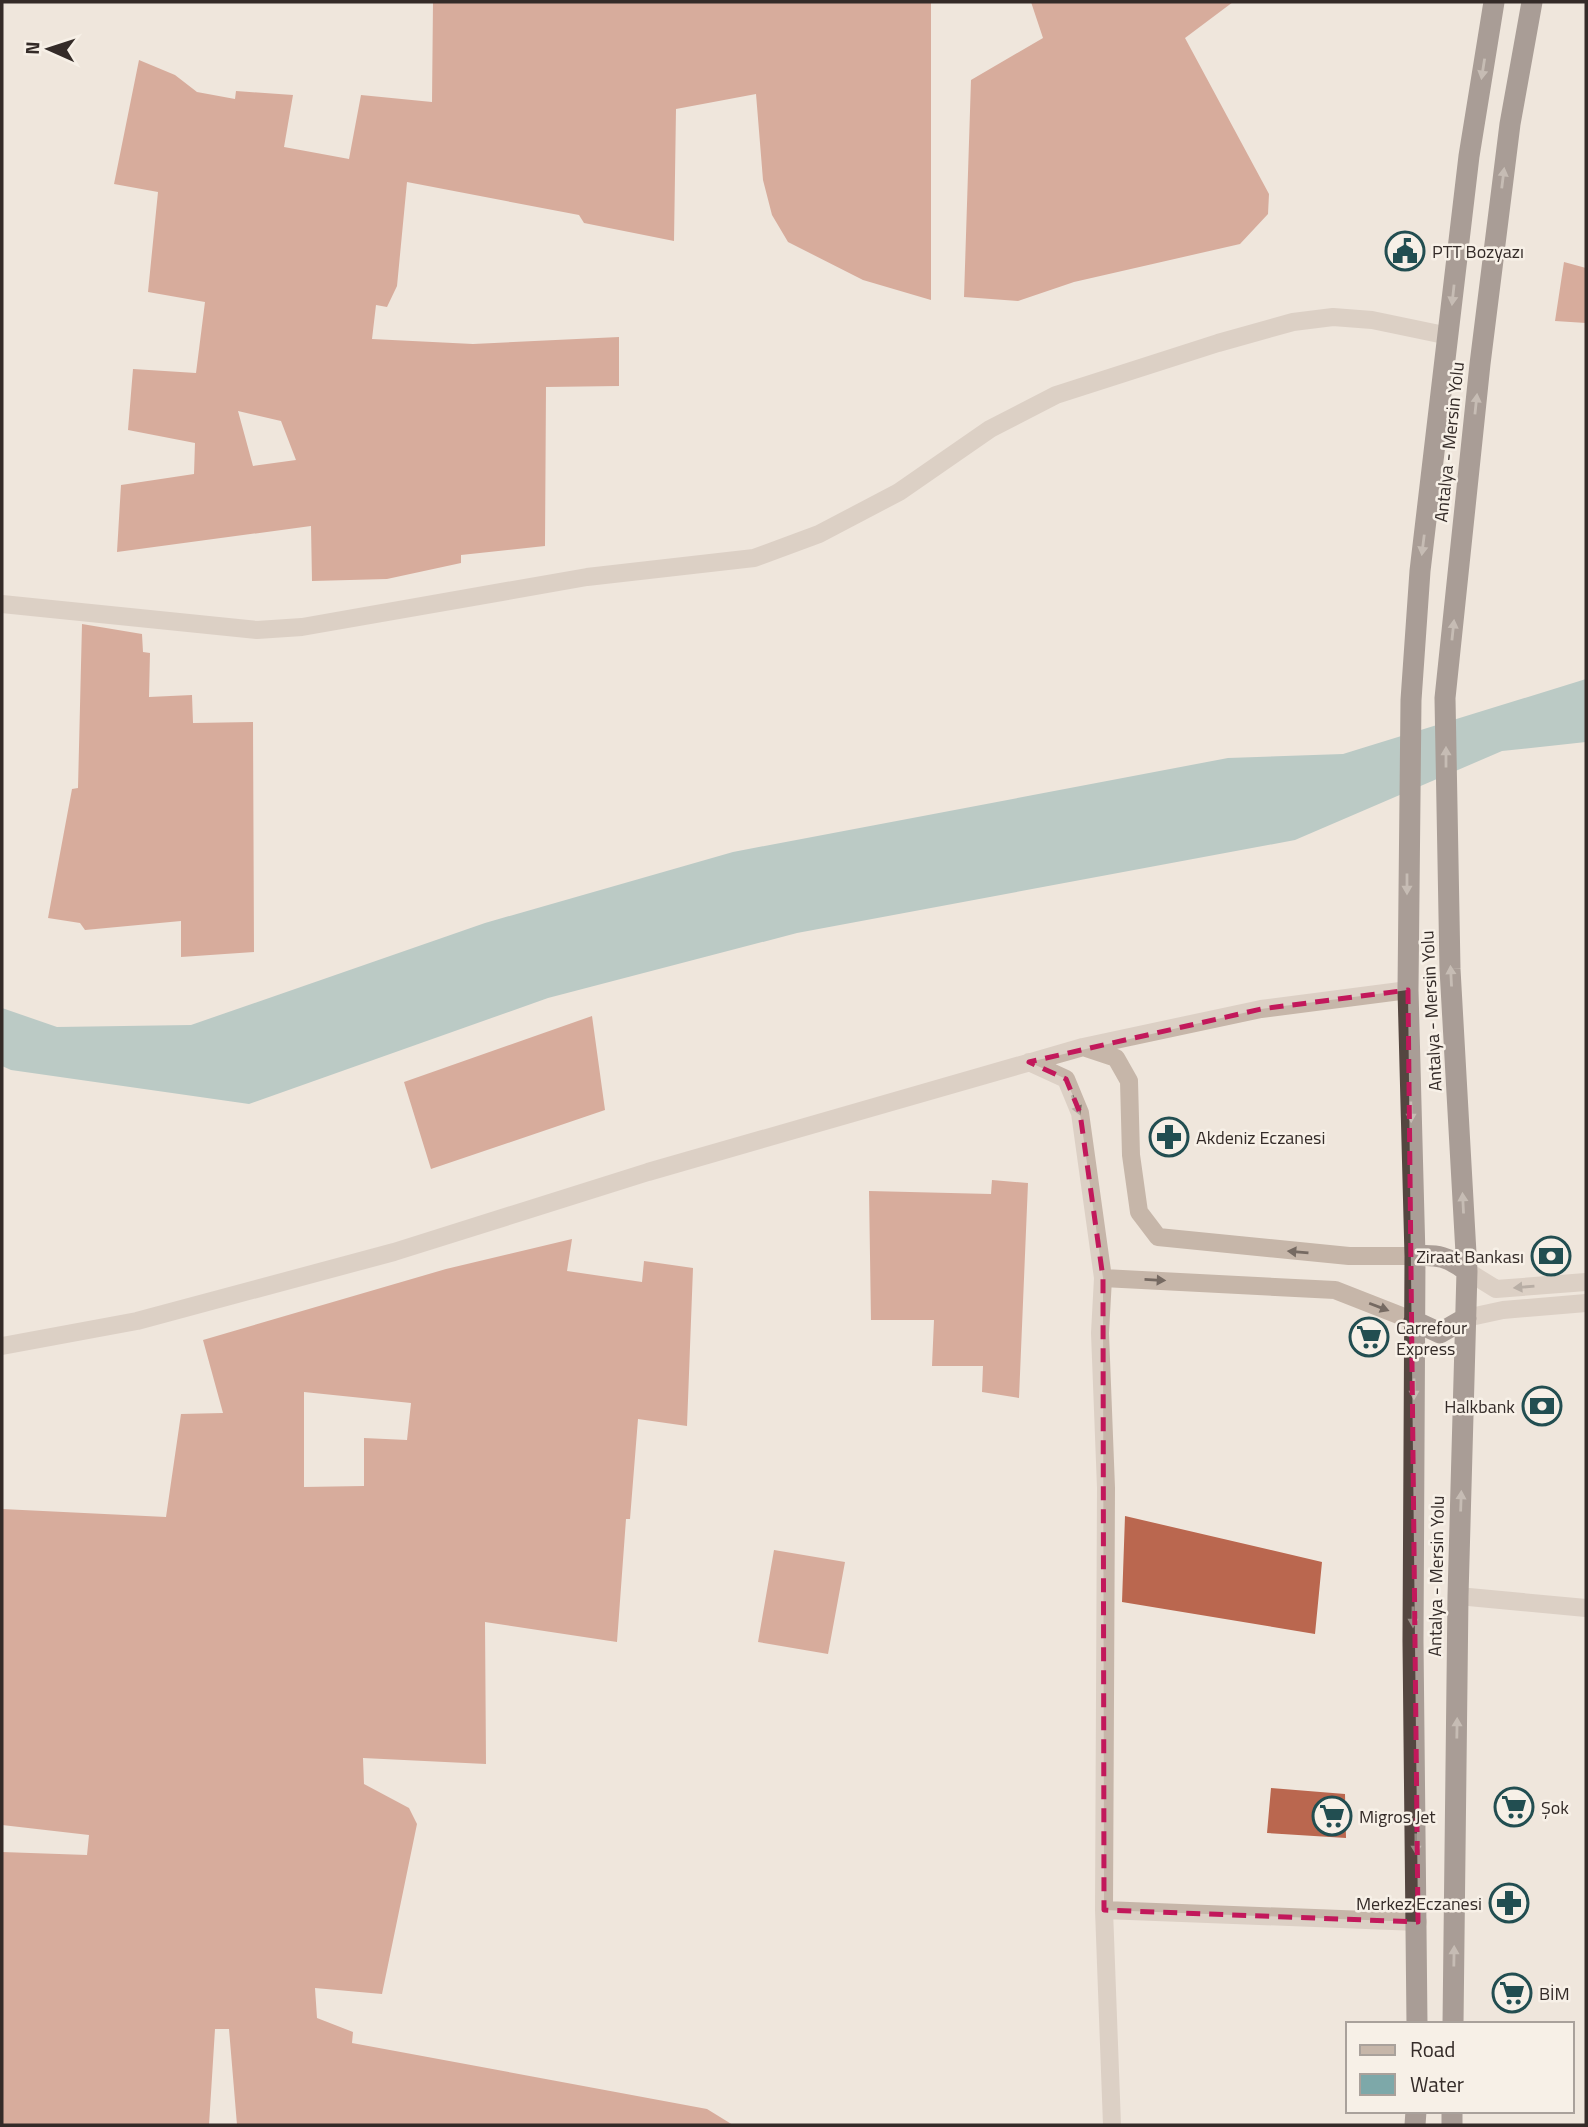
<svg xmlns="http://www.w3.org/2000/svg" width="1588" height="2127" viewBox="0 0 1588 2127" font-family="'Titillium Web',sans-serif">
	<style>
		.water { fill: #7da8a9 }
		.building { fill: #ba674f; fill-rule: evenodd }
		.lines { fill: none; stroke-linecap: round; stroke-linejoin: round }
		.minor { stroke: #c6b6a9; stroke-width: 18 }
		.highway { stroke: #544640; stroke-width: 21 }
		.oneway { fill: #958a83 }
		.oneway2 { fill: #766a62 }
		.marked { fill: none; stroke: #c2185b; stroke-width: 5; stroke-dasharray: 14 9; stroke-linejoin: round }
		.labels { text-anchor: middle; dominant-baseline: central; stroke-width: 5; stroke-linejoin: round; paint-order: stroke }
		.poi-label { font-size: 18px; fill: #342b28; stroke: #f7f0e7; text-anchor: start }
		.street-label { font-size: 18px; fill: #342b28; stroke: #f7f0e7 }
	</style>
	<rect width="100%" height="100%" fill="#efe6dc"/>
	<path class="water" d="M 1586,679 L 1586,742 L 1502,751 L 1295,840 L 797,933 L 548,998 L 249,1104 L 11,1070 L 2,1066 L 2,1008 L 57,1027 L 191,1025 L 485,923 L 733,852 L 1228,758 L 1343,754 Z"/>
	<path class="building" d="M 433,2 L 931,2 L 931,300 L 863,280 L 788,242 L 772,215 L 763,180 L 756,94 L 676,109 L 674,241 L 584,223 L 579,215 L 407,182 L 397,286 L 387,307 L 376,305 L 372,339 L 473,344 L 619,337 L 619,386 L 546,387 L 545,546 L 461,555 L 461,563 L 387,579 L 312,581 L 311,526 L 117,552 L 121,485 L 194,474 L 195,443 L 128,430 L 133,369 L 196,373 L 205,302 L 148,292 L 158,192 L 114,184 L 139,60 L 175,75 L 197,92 L 235,99 L 236,91 L 293,95 L 284,147 L 349,159 L 361,95 L 432,102 ZM 238,411 L 281,421 L 296,460 L 253,466 Z
		M 1031,2 L 1233,2 L 1185,38 L 1269,194 L 1268,214 L 1240,244 L 1074,282 L 1018,301 L 964,297 L 971,80 L 1043,38 Z
		M 1564,262 L 1586,268 L 1586,323 L 1555,321 Z
		M 82,624 L 142,634 L 143,652 L 150,653 L 149,697 L 192,695 L 193,723 L 253,722 L 254,952 L 181,957 L 181,921 L 85,930 L 80,923 L 48,918 L 72,789 L 78,788 Z
		M 592,1016 L 605,1110 L 431,1169 L 404,1082 Z
		M 992,1180 L 1028,1183 L 1019,1398 L 982,1392 L 983,1366 L 932,1366 L 934,1320 L 871,1320 L 869,1191 L 991,1194 Z
		M 572,1239 L 567,1271 L 642,1282 L 644,1261 L 693,1268 L 687,1426 L 638,1419 L 630,1519 L 626,1519 L 617,1642 L 485,1622 L 486,1764 L 363,1758 L 364,1784 L 409,1808 L 417,1824 L 382,1994 L 315,1988 L 317,2018 L 353,2032 L 352,2043 L 707,2109 L 733,2125 L 237,2125 L 229,2029 L 215,2029 L 209,2125 L 2,2125 L 2,1852 L 87,1855 L 89,1835 L 2,1825 L 2,1509 L 166,1517 L 181,1414 L 223,1413 L 203,1340 L 446,1269 ZM 304,1392 L 411,1403 L 407,1440 L 364,1438 L 364,1486 L 304,1487 Z
		M 1125,1516 L 1322,1562 L 1315,1634 L 1122,1602 Z
		M 774,1550 L 845,1562 L 828,1654 L 758,1642 Z
		M 1271,1788 L 1345,1794 L 1346,1838 L 1267,1833 Z"/>
	<g class="lines">
		<path class="minor" d="M 2,604 L 257,630 L 302,627 L 587,577 L 754,558 L 819,534 L 899,492 L 990,429 L 1056,395 L 1218,343 L 1293,322 L 1333,317 L 1372,320 L 1449,336
			M 1083,1047 L 1116,1058 L 1129,1081 L 1131,1155 L 1139,1212 L 1158,1237 L 1349,1256 L 1415,1256
			M 1029,1062 L 1066,1079 L 1080,1113 L 1103,1278 L 1335,1290 L 1414,1321
			M 1467,1271 L 1496,1289 L 1586,1282
			M 1103,1278 L 1100,1333 L 1106,1488 L 1104,1910 L 1112,2125
			M 1466,1318 L 1503,1310 L 1586,1303
			M 2,1346 L 137,1321 L 394,1252 L 648,1172 L 1083,1047 L 1261,1009 L 1408,990
			M 1458,1596 L 1586,1608
			M 1104,1910 L 1418,1922"/>
		<path class="highway" d="M 1415,1256 C 1437,1254 1449,1257 1467,1271
			M 1414,1321 L 1440,1333 L 1466,1318
			M 1417,2024 L 1413,1641 L 1415,1256 L 1408,990 L 1411,700 L 1420,571 L 1469,156 L 1494,2
			M 1453,2024 L 1458,1596 L 1467,1271 L 1450,969 L 1445,698 L 1480,364 L 1510,124 L 1532,2
			M 1415,2125 L 1416,2111
			M 1452,2125 L 1452,2111"/>
	</g>
	<defs><path id="oneway-solid" d="M-6-.8H1V-3.2L6.5 0L1 3.2V.8H-6Z" transform="scale(1.75)"/></defs>
	<g class="oneway">
		<use href="#oneway-solid" transform="translate(1483 69) rotate(99)"/>
		<use href="#oneway-solid" transform="translate(1503 178) rotate(-83)"/>
		<use href="#oneway-solid" transform="translate(1453 295) rotate(96)"/>
		<use href="#oneway-solid" transform="translate(1476 404) rotate(-84)"/>
		<use href="#oneway-solid" transform="translate(1423 545) rotate(97)"/>
		<use href="#oneway-solid" transform="translate(1453 630) rotate(-84)"/>
		<use href="#oneway-solid" transform="translate(1446 757) rotate(-90)"/>
		<use href="#oneway-solid" transform="translate(1407 884) rotate(90)"/>
		<use href="#oneway-solid" transform="translate(1451 976) rotate(-93)"/>
		<use href="#oneway-solid" transform="translate(1411 1112) rotate(89)"/>
		<use href="#oneway-solid" transform="translate(1463 1203) rotate(-93)"/>
		<use href="#oneway-solid" transform="translate(1414 1389) rotate(90)"/>
		<use href="#oneway-solid" transform="translate(1461 1501) rotate(-88)"/>
		<use href="#oneway-solid" transform="translate(1413 1617) rotate(90)"/>
		<use href="#oneway-solid" transform="translate(1457 1728) rotate(-89)"/>
		<use href="#oneway-solid" transform="translate(1416 1844) rotate(89)"/>
		<use href="#oneway-solid" transform="translate(1454 1956) rotate(-89)"/>
	</g>
	<g class="oneway2">
		<use href="#oneway-solid" transform="translate(1076 1105) rotate(68)"/>
		<use href="#oneway-solid" transform="translate(1298 1252) rotate(-175)"/>
		<use href="#oneway-solid" transform="translate(1155 1280) rotate(3)"/>
		<use href="#oneway-solid" transform="translate(1524 1287) rotate(175)"/>
		<use href="#oneway-solid" transform="translate(1379 1307) rotate(21)"/>
	</g>
	<path d="M0 0H1588V2127H0ZM 1408,990 L 1418,1922 L 1104,1910 L 1103,1278 L 1080,1113 L 1066,1079 L 1029,1062 L 1261,1009 Z" fill="#efe6dc" fill-opacity=".55" fill-rule="evenodd"/>
	<path class="marked" d="M 1408,990 L 1418,1922 L 1104,1910 L 1103,1278 L 1080,1113 L 1066,1079 L 1029,1062 L 1261,1009 Z"/>
	<defs>
		<symbol id="civic-ring" viewBox="-11 -11 22 22"><circle r="9.5" fill="#f7f0e7" stroke="#224e51" stroke-width="1.5"/><path d="M-.6-6.5H3V-4.5H.6V-3L4-1V1h2V6H-6V1h2V-1L-.6-3ZM-1.2 2.5V6h2.4V2.5Z" fill="#224e51"/></symbol>
		<symbol id="pharmacy-ring" viewBox="-11 -11 22 22"><circle r="9.5" fill="#f7f0e7" stroke="#224e51" stroke-width="1.5"/><path d="M-2-6h4v4h4v4h-4v4h-4v-4h-4v-4h4Z" fill="#224e51"/></symbol>
		<symbol id="bank-ring" viewBox="-11 -11 22 22"><circle r="9.5" fill="#f7f0e7" stroke="#224e51" stroke-width="1.5"/><path d="M-6-4H6V4H-6ZM0-2.3a2.3 2.3 0 1 0 0 4.6a2.3 2.3 0 1 0 0-4.6Z" fill="#224e51"/></symbol>
		<symbol id="supermarket-ring" viewBox="-11 -11 22 22"><circle r="9.5" fill="#f7f0e7" stroke="#224e51" stroke-width="1.5"/><path d="M-6-5.5h2.5l.6 2H6L4.5 2H-2.5L-4.4-4H-6ZM-1.5 3.2a1.3 1.3 0 1 0 .1 0ZM3 3.2a1.3 1.3 0 1 0 .1 0Z" fill="#224e51"/></symbol>
	</defs>
	<g fill-rule="evenodd">
		<use href="#civic-ring" x="1383" y="229" width="44" height="44"/>
		<use href="#pharmacy-ring" x="1147" y="1115" width="44" height="44"/>
		<use href="#bank-ring" x="1529" y="1234" width="44" height="44"/>
		<use href="#supermarket-ring" x="1347" y="1315" width="44" height="44"/>
		<use href="#bank-ring" x="1520" y="1384" width="44" height="44"/>
		<use href="#supermarket-ring" x="1492" y="1785" width="44" height="44"/>
		<use href="#supermarket-ring" x="1310" y="1794" width="44" height="44"/>
		<use href="#pharmacy-ring" x="1487" y="1881" width="44" height="44"/>
		<use href="#supermarket-ring" x="1490" y="1971" width="44" height="44"/>
	</g>
	<g class="labels">
		<g class="poi-label">
			<text x="1432" y="251">PTT Bozyazı</text>
			<text x="1196" y="1137">Akdeniz Eczanesi</text>
			<text x="1524" y="1256" text-anchor="end">Ziraat Bankası</text>
			<text x="1396" y="1327">Carrefour<tspan x="1396" dy="21">Express</tspan></text>
			<text x="1515" y="1406" text-anchor="end">Halkbank</text>
			<text x="1541" y="1807">Şok</text>
			<text x="1359" y="1816">Migros Jet</text>
			<text x="1482" y="1903" text-anchor="end">Merkez Eczanesi</text>
			<text x="1539" y="1993">BİM</text>
		</g>
		<g class="street-label">
			<text transform="translate(1449 442) rotate(-84)">Antalya - Mersin Yolu</text>
			<text transform="translate(1431 1011) rotate(-93)">Antalya - Mersin Yolu</text>
			<text transform="translate(1436 1576) rotate(-89)">Antalya - Mersin Yolu</text>
		</g>
	</g>
	<rect width="1588" height="2127" fill="none" stroke="#342b28" stroke-width="7"/>
	<rect x="1346" y="2022" width="228" height="91" fill="#f7f0e7" stroke="#a9a19b" stroke-width="2"/>
	<rect x="1360" y="2045" width="35" height="10" fill="#c6b6a9" stroke="#a9a19b" stroke-width="2"/>
	<text x="1410" y="2057" font-size="21" fill="#342b28">Road</text>
	<rect x="1360" y="2074" width="35" height="21" fill="#7da8a9" stroke="#a9a19b" stroke-width="2"/>
	<text x="1410" y="2092" font-size="21" fill="#342b28">Water</text>
	<g transform="translate(49 49) rotate(273)" stroke="#f7f0e7" stroke-width="5" paint-order="stroke">
	<path d="M0-5L12 26L0 18L-12 26Z" fill="#342b28"/>
	<text y="-10" font-size="19" font-weight="bold" text-anchor="middle" fill="#342b28">N</text>
	</g>
</svg>
